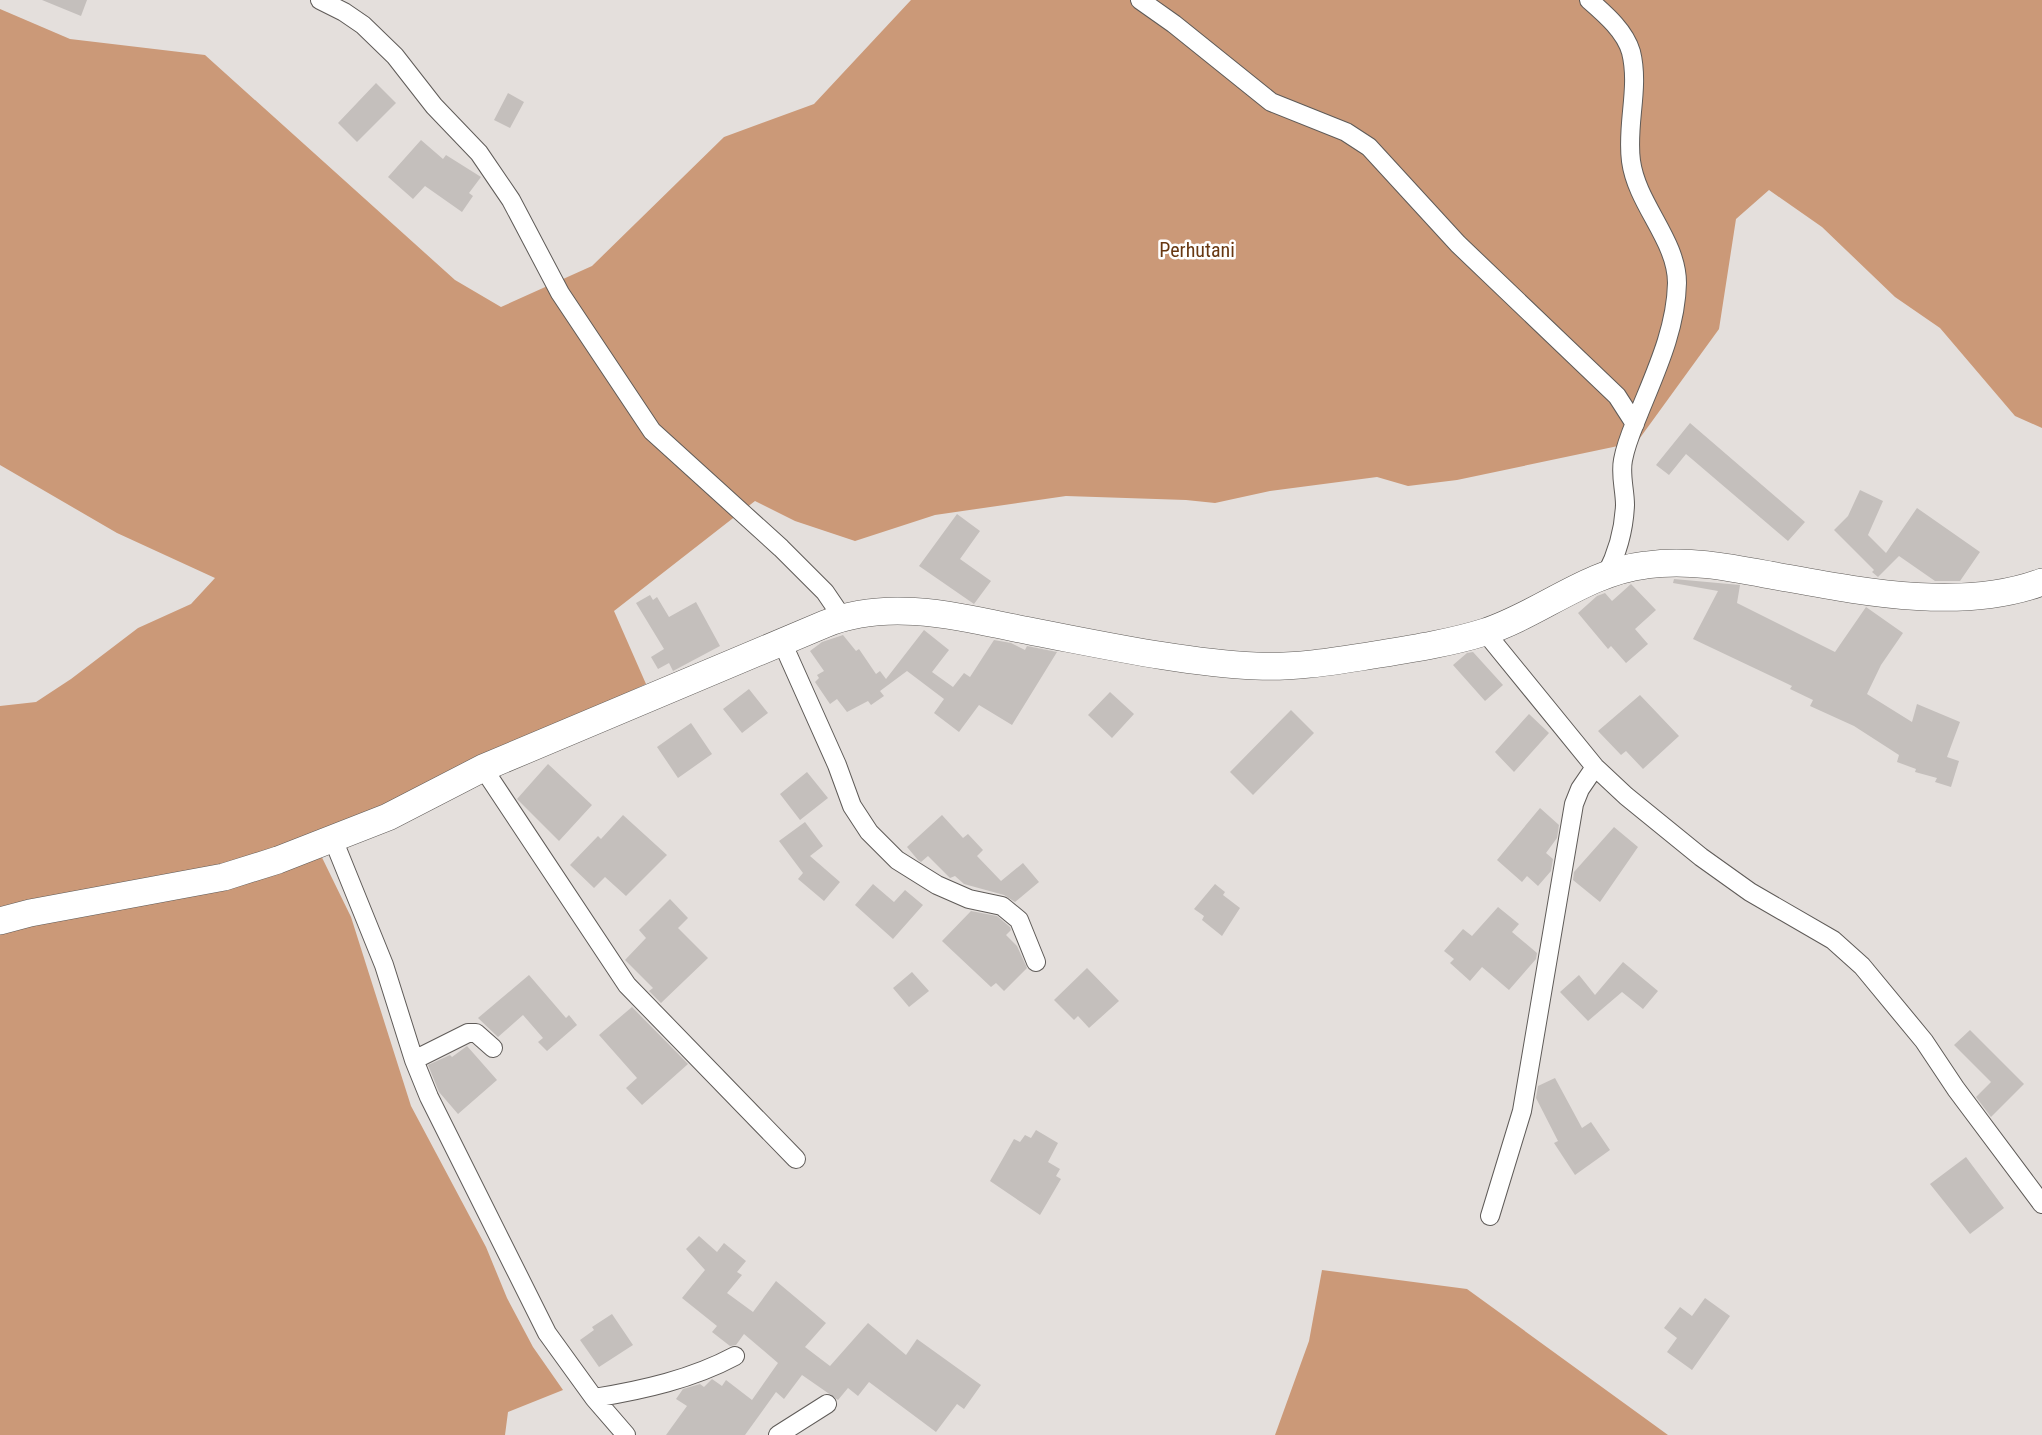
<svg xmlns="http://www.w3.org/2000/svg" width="2042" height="1435" viewBox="0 0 2042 1435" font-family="'Roboto Condensed',sans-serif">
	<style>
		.forest { fill: #cb9978 }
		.building { fill: #c4bfbc }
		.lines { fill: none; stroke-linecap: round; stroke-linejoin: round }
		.street-casing { stroke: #5f5b58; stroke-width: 20 }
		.secondary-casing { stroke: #5f5b58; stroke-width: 28 }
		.street { stroke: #fff; stroke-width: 18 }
		.secondary { stroke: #fff; stroke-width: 27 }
		.labels { text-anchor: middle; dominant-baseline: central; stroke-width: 5; stroke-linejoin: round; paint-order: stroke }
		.park-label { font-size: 20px; fill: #683812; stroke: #fff }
	</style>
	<rect width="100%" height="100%" fill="#e4dfdc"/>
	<path class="forest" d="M 911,0 L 2042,0 L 2042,428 L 2015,416 L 1940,328 L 1895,297 L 1822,227 L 1769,190 L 1736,219 L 1719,329 L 1637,442 L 1457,480 L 1408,486 L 1377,477 L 1270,491 L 1215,503 L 1186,500 L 1066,496 L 935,515 L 855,541 L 795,521 L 755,501 L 614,611 L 646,684 L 333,829 L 311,835 L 351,917 L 411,1106 L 486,1247 L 507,1298 L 533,1347 L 563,1390 L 508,1412 L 505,1435 L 0,1435 L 0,706 L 36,702 L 71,679 L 138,628 L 191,604 L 215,578 L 117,533 L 0,465 L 0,9 L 70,39 L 205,55 L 455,280 L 501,307 L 592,266 L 724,137 L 814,104 Z
		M 1322,1270 L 1467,1289 L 1668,1435 L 1275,1435 L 1309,1341 Z"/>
	<path class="building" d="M 42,0 L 87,0 L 81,16 Z
		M 376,83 L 396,103 L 357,142 L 338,123 Z
		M 508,93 L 524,102 L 510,128 L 494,120 Z
		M 421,140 L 443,159 L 446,155 L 481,177 L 469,193 L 473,196 L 462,212 L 425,186 L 413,199 L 388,177 Z
		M 1690,423 L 1805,522 L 1788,541 L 1686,454 L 1669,475 L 1656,465 Z
		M 1860,490 L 1883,501 L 1868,535 L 1886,553 L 1917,508 L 1980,552 L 1960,581 L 1935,581 L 1899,556 L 1878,577 L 1872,572 L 1874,570 L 1834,530 L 1848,516 Z
		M 957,514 L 980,531 L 960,559 L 991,581 L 974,604 L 919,566 Z
		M 1674,579 L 1740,585 L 1737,603 L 1835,652 L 1866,607 L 1903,633 L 1881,665 L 1867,694 L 1912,722 L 1917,704 L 1960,722 L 1947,757 L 1959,761 L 1951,787 L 1935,782 L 1937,778 L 1915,772 L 1916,769 L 1897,762 L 1899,755 L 1854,726 L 1810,706 L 1813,700 L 1790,689 L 1792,686 L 1693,639 L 1718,591 L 1673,583 Z
		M 1631,584 L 1656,610 L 1635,629 L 1648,644 L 1626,663 L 1611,646 L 1608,649 L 1578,613 L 1597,596 L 1605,593 L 1612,601 Z
		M 650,595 L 653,600 L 657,597 L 669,617 L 696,602 L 720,646 L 673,671 L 669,663 L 658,669 L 651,657 L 664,649 L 636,603 Z
		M 924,630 L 949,650 L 932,672 L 953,687 L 964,673 L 970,677 L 994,640 L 1011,643 L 1025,650 L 1027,646 L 1057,652 L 1012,725 L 979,705 L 959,732 L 934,713 L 944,699 L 907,671 L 880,691 L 884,696 L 871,705 L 868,701 L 847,712 L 837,699 L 830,704 L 815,682 L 819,678 L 817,675 L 824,671 L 810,651 L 822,642 L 843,635 L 856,651 L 859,649 L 876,674 L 880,671 L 886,679 Z
		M 1473,652 L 1503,685 L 1485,701 L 1453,665 L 1467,653 Z
		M 749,689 L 768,713 L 742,733 L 723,709 Z
		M 1110,692 L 1134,714 L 1112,738 L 1088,715 Z
		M 1640,695 L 1679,736 L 1643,769 L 1626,751 L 1621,755 L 1598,731 Z
		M 1291,710 L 1314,733 L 1253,795 L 1230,772 Z
		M 1529,714 L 1549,733 L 1514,772 L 1495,752 Z
		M 691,723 L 712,754 L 678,778 L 657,747 Z
		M 548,764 L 592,805 L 559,841 L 517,799 Z
		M 807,772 L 828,798 L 800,820 L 780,794 Z
		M 1540,808 L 1559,825 L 1557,838 L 1546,853 L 1553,859 L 1551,871 L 1538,886 L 1527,876 L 1522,882 L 1497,860 Z
		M 623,815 L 667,855 L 626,896 L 605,877 L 594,888 L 570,865 L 598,836 L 601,839 Z
		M 942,815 L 963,838 L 968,834 L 983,850 L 977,856 L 1001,881 L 1023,863 L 1039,882 L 1015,902 L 1004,895 L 964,884 L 955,876 L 950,878 L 928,856 L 921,862 L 918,860 L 907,847 Z
		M 805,822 L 823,846 L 810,856 L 840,882 L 824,901 L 798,879 L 803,873 L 779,841 Z
		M 1614,827 L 1638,847 L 1600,902 L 1573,880 L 1574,872 Z
		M 873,884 L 894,902 L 905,890 L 923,905 L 893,939 L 855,905 Z
		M 1215,884 L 1225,892 L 1223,895 L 1240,908 L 1222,936 L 1202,920 L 1204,916 L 1194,909 Z
		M 670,899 L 688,918 L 678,928 L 708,958 L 661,1003 L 649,991 L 653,988 L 625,960 L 646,938 L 639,930 Z
		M 1498,907 L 1519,924 L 1512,932 L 1537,953 L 1536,959 L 1509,990 L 1482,967 L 1470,981 L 1450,963 L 1454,959 L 1444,951 L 1463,929 L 1472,936 Z
		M 971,911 L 997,916 L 1010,927 L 1011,930 L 1006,935 L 1017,946 L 1027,968 L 1004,991 L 996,983 L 991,987 L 942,941 Z
		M 1623,962 L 1658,991 L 1643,1009 L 1622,992 L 1588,1021 L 1560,992 L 1579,975 L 1595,995 Z
		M 1087,968 L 1119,1001 L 1089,1028 L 1078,1016 L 1074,1020 L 1054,1000 Z
		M 912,972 L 929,991 L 909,1007 L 893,988 Z
		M 529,975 L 566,1018 L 569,1015 L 577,1025 L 547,1051 L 538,1042 L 543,1038 L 523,1015 L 498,1037 L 478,1018 Z
		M 632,1007 L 688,1064 L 642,1105 L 626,1088 L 637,1078 L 599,1035 Z
		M 1970,1030 L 2024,1084 L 1991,1117 L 1976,1097 L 1991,1082 L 1954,1045 Z
		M 467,1046 L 497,1080 L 458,1114 L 439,1092 L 428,1065 L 450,1055 L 452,1057 Z
		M 1555,1078 L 1582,1128 L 1591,1122 L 1610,1150 L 1575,1175 L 1554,1143 L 1558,1141 L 1536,1098 L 1538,1086 Z
		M 1036,1130 L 1058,1143 L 1048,1162 L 1060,1169 L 1056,1176 L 1061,1179 L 1040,1215 L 990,1181 L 1014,1139 L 1020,1142 L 1025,1135 L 1031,1138 Z
		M 1966,1157 L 2004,1208 L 1970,1234 L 1930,1184 Z
		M 699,1236 L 717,1252 L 724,1243 L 746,1261 L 737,1272 L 742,1275 L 727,1293 L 753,1312 L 776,1281 L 826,1323 L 805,1347 L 830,1366 L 868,1323 L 906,1355 L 917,1339 L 981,1385 L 964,1409 L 957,1404 L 936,1432 L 869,1382 L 858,1396 L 848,1388 L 838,1400 L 802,1375 L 784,1399 L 776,1392 L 745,1435 L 666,1435 L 687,1406 L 676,1399 L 683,1389 L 700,1384 L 704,1387 L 712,1379 L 722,1386 L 726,1380 L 752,1400 L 778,1363 L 744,1334 L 736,1345 L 730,1346 L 712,1332 L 717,1326 L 682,1298 L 705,1270 L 686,1249 Z
		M 1705,1298 L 1730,1316 L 1692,1370 L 1667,1352 L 1677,1338 L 1664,1328 L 1680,1307 L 1692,1316 Z
		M 612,1314 L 633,1345 L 599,1367 L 580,1340 L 594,1330 L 592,1327 Z"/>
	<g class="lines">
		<defs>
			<path id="street" d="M 320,0 L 344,12 L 363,25 L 395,56 L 434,106 L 479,153 L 511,200 L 560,293 L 652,431 L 781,548 L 825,592 L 842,617
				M 1140,0 L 1174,24 L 1271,102 L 1346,132 L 1369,147 L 1458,244 L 1617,396 L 1635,424
				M 1589,0 C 1605,14 1625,31 1631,52 C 1640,88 1626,125 1631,161 C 1637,205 1677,240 1677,283 C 1676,329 1656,371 1639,413 C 1633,428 1626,443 1623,460 C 1620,475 1625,490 1625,505 C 1624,529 1617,554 1606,575
				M 1485,632 L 1595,767 L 1626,796 L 1701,857 L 1750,892 L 1833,940 L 1862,966 L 1924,1041 L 1956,1089 L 2042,1204
				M 782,642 L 837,765 L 852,806 L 869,832 L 897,860 L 937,885 L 969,899 L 1002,906 L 1019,920 L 1036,962
				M 483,768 L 627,985 L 796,1159
				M 333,839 L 384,965 L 414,1060 L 429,1097 L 547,1333 L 594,1398 L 626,1435
				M 414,1060 L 468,1033 L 476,1033 L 493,1048
				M 1490,1216 L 1522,1111 L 1574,804 L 1580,789 L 1595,767
				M 594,1398 C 643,1390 692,1379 735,1356
				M 778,1435 L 827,1404"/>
			<path id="secondary" d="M 0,921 L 30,913 L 224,877 L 278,860 L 388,817 L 483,768 L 825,624 C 894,596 970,620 1040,633 C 1108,646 1187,663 1256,666 C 1296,668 1335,661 1374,655 C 1411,649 1450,643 1485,632 C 1540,614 1587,572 1646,565 C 1688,559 1728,567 1770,575 C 1854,590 1959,613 2042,582"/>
		</defs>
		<use href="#street" class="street-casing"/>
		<use href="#secondary" class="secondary-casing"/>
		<use href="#street" class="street"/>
		<use href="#secondary" class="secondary"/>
	</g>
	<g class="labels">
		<g class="park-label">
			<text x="1197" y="250">Perhutani</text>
		</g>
	</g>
</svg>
